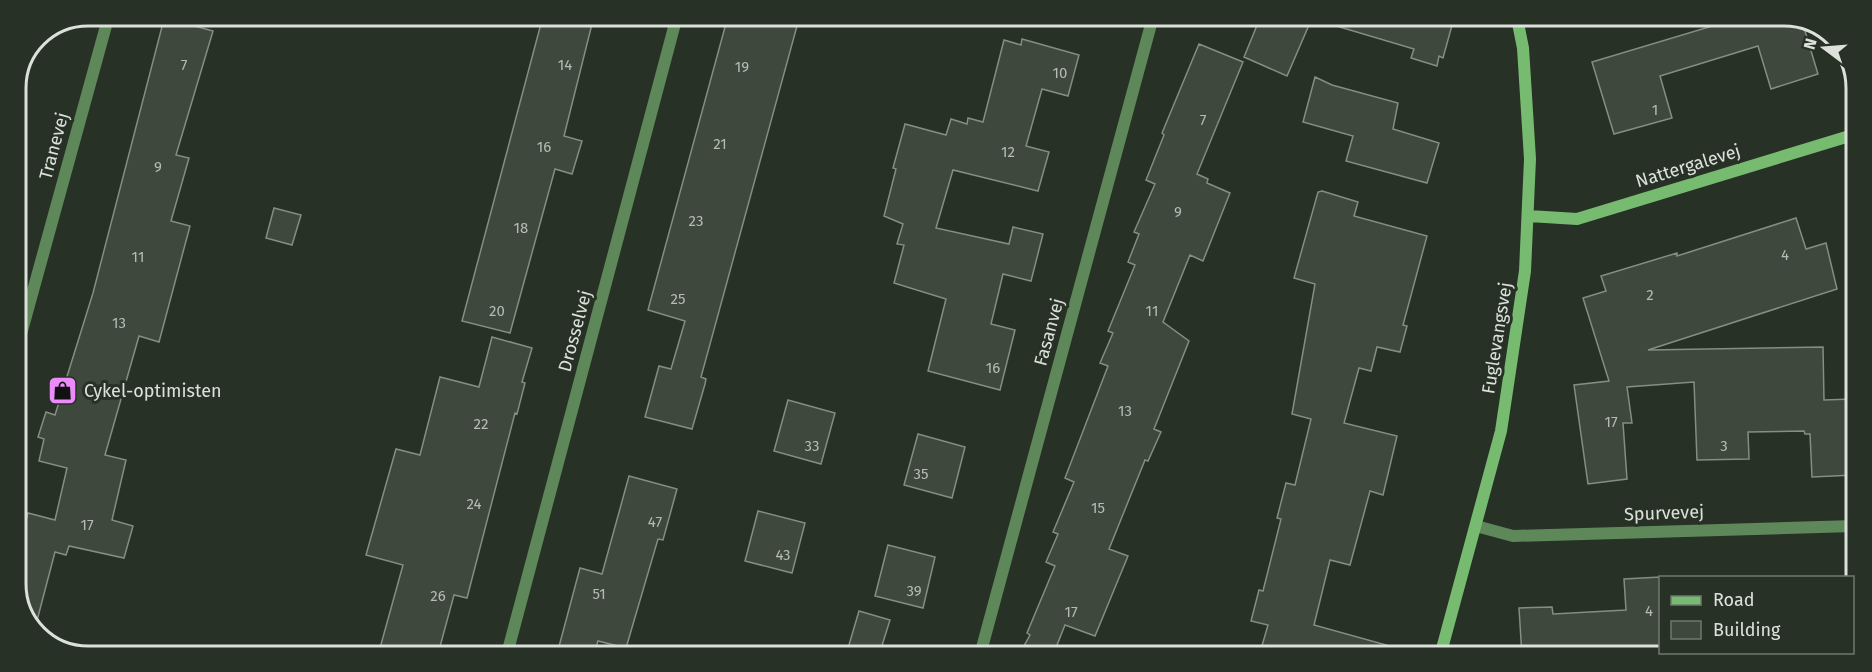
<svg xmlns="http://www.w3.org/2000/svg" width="1872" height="672" viewBox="0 0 1872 672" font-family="'Fira Sans',sans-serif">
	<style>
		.building { fill: #3e483c; stroke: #838f81; stroke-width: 1.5 }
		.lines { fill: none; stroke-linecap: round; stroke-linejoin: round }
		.street { stroke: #5e885a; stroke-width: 12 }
		.secondary { stroke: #77bb70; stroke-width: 12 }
		.labels { text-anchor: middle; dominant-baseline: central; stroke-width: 6; stroke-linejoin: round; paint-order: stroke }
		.number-label { font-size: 15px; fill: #b4bcb3 }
		.street-label { font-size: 18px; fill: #dce2db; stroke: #273125 }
		.poi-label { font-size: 18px; fill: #dce2db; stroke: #273125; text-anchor: start }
		.rim { fill: none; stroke: #dce2db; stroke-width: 3 }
	</style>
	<rect width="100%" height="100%" fill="#273125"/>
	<path class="building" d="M 165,15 L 194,15 L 191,25 L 213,31 L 176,155 L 189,158 L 171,221 L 190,226 L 159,342 L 139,336 L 105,455 L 126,460 L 112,520 L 133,526 L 124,558 L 69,546 L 66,555 L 55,552 L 34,632 L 30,629 L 15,589 L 15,542 L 20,543 L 28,513 L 55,520 L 67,468 L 39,461 L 44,439 L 38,437 L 46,412 L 55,415 L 93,293 Z
		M 543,16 L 594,16 L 564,136 L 582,141 L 572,174 L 555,169 L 510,333 L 462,321 Z
		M 728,16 L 796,17 L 794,25 L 797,26 L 701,377 L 706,379 L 705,384 L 692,429 L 645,417 L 659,366 L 671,369 L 685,321 L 648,310 Z
		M 1260,18 L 1312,18 L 1287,76 L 1244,57 Z
		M 1335,18 L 1454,18 L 1443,58 L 1439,56 L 1437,66 L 1411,58 L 1414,49 L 1333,25 Z
		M 1718,19 L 1807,19 L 1819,27 L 1805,31 L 1818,74 L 1771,89 L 1758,46 L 1660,76 L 1672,118 L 1614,134 L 1592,62 L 1719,24 Z
		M 1022,39 L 1079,55 L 1068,96 L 1042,89 L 1026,146 L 1049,152 L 1038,191 L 953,170 L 936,228 L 1009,244 L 1013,227 L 1043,234 L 1031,281 L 1003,274 L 991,324 L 1015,330 L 1000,390 L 928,371 L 946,299 L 894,283 L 904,245 L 897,244 L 903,224 L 884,216 L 896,169 L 893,168 L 905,124 L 946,135 L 951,119 L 967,124 L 968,118 L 983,122 L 1004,40 L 1021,45 Z
		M 1199,44 L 1243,62 L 1197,174 L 1208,179 L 1207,183 L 1230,193 L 1203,261 L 1190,255 L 1163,322 L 1189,341 L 1154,429 L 1161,432 L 1148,461 L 1145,460 L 1109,549 L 1128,556 L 1095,636 L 1065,625 L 1053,655 L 1019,655 L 1030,635 L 1027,633 L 1055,566 L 1046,562 L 1058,534 L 1053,532 L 1074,482 L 1065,478 L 1108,366 L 1100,363 L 1113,333 L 1108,331 L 1135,265 L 1128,262 L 1139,234 L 1134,232 L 1155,184 L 1146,180 L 1164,135 L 1162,133 Z
		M 1315,77 L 1332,85 L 1398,103 L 1393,129 L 1439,143 L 1427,183 L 1346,161 L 1353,136 L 1303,122 Z
		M 1322,191 L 1358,202 L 1354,216 L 1427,236 L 1403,325 L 1407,326 L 1400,352 L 1377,347 L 1371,371 L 1359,368 L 1344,423 L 1397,436 L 1383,495 L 1370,491 L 1350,565 L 1330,560 L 1314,625 L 1397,648 L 1396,656 L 1259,656 L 1268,625 L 1251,621 L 1259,590 L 1263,591 L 1281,519 L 1277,518 L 1286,483 L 1295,485 L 1311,419 L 1292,414 L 1315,284 L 1294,278 L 1318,192 Z
		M 274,208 L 301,215 L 292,245 L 266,238 Z
		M 1796,218 L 1806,249 L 1826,243 L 1837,289 L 1648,350 L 1823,347 L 1824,400 L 1852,399 L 1854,475 L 1812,477 L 1810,434 L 1805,434 L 1804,431 L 1748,432 L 1749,459 L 1697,460 L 1694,382 L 1627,387 L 1632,423 L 1623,423 L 1627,479 L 1588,484 L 1574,385 L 1609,381 L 1583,298 L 1606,291 L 1601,276 L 1677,253 L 1677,256 Z
		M 492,337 L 532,348 L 522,382 L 525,383 L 517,414 L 515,413 L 467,598 L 454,595 L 438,654 L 403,654 L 380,648 L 403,565 L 366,555 L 396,449 L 420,455 L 440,377 L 479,387 Z
		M 788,400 L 835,413 L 821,464 L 774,451 Z
		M 918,434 L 965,447 L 952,498 L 904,485 Z
		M 629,476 L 677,489 L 663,540 L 658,539 L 626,648 L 598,641 L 594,654 L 557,654 L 580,568 L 602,574 Z
		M 758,511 L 805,523 L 792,573 L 745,561 Z
		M 888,545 L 935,557 L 923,608 L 875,596 Z
		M 1660,577 L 1660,657 L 1522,656 L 1519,608 L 1552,607 L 1553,614 L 1626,610 L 1624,579 Z
		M 859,611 L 890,620 L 879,655 L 846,655 Z"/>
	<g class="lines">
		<path class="street" d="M 15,356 L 109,15
			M 1476,526 L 1513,536 L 1854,526
			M 507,654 L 677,16
			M 980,655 L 1153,17"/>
		<path class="secondary" d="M 1529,216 L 1577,219 L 1856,134
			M 1440,656 L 1501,431 L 1525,271 L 1530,159 L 1523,48 L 1517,18"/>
	</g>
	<defs>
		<symbol id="shop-square" viewBox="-11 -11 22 22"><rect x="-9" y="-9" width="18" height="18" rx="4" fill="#ec8cfb" stroke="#273125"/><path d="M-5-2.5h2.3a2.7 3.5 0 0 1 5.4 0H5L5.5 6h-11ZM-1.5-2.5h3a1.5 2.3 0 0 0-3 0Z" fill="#111"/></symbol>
	</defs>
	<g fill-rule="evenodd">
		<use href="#shop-square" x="46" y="374" width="33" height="33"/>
	</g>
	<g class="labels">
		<g class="number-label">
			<text x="184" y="65">7</text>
			<text x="565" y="65">14</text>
			<text x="742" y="67">19</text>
			<text x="1060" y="73">10</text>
			<text x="1655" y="110">1</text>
			<text x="1203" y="120">7</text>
			<text x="720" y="144">21</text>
			<text x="544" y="147">16</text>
			<text x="1008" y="152">12</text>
			<text x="158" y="167">9</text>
			<text x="1178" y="212">9</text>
			<text x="696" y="221">23</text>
			<text x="521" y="228">18</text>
			<text x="1785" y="255">4</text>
			<text x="138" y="257">11</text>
			<text x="1650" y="295">2</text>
			<text x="678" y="299">25</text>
			<text x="497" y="311">20</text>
			<text x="1152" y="311">11</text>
			<text x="119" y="323">13</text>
			<text x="993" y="368">16</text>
			<text x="1125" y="411">13</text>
			<text x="1611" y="422">17</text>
			<text x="481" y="424">22</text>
			<text x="812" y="446">33</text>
			<text x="1724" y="446">3</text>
			<text x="921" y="474">35</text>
			<text x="474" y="504">24</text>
			<text x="1098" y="508">15</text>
			<text x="655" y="522">47</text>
			<text x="87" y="525">17</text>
			<text x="783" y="555">43</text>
			<text x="914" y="591">39</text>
			<text x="599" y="594">51</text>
			<text x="438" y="596">26</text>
			<text x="1649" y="611">4</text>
			<text x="1071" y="612">17</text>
		</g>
		<g class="street-label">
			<text transform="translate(54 146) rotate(-75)">Tranevej</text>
			<text transform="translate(1688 166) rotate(-17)">Nattergalevej</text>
			<text transform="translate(575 331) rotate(-75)">Drosselvej</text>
			<text transform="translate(1049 332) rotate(-75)">Fasanvej</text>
			<text transform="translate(1497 338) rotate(-81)">Fuglevangsvej</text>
			<text transform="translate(1664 513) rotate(-2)">Spurvevej</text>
		</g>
		<g class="poi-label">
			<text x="84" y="391">Cykel-optimisten</text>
		</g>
	</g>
	<path d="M0 0H1872V672H0ZM88 26H1784A62 62 0 0 1 1846 88V584A62 62 0 0 1 1784 646H88A62 62 0 0 1 26 584V88A62 62 0 0 1 88 26Z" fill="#273125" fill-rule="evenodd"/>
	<path class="rim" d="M88 26H1784A62 62 0 0 1 1846 88V584A62 62 0 0 1 1784 646H88A62 62 0 0 1 26 584V88A62 62 0 0 1 88 26Z"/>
	<rect x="1659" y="576" width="195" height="78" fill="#273125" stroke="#6f786e" stroke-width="1.5"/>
	<rect x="1671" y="596" width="30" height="9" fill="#77bb70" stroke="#6f786e" stroke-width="1.5"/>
	<text x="1713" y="606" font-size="18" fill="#dce2db">Road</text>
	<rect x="1671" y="621" width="30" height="18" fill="#3e483c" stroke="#6f786e" stroke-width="1.5"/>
	<text x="1713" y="636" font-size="18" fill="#dce2db">Building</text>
	<g transform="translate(1824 48) rotate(286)" stroke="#273125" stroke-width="4.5" paint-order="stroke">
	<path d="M0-4.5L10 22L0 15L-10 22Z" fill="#dce2db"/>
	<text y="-9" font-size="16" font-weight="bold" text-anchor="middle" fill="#dce2db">N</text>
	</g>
</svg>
